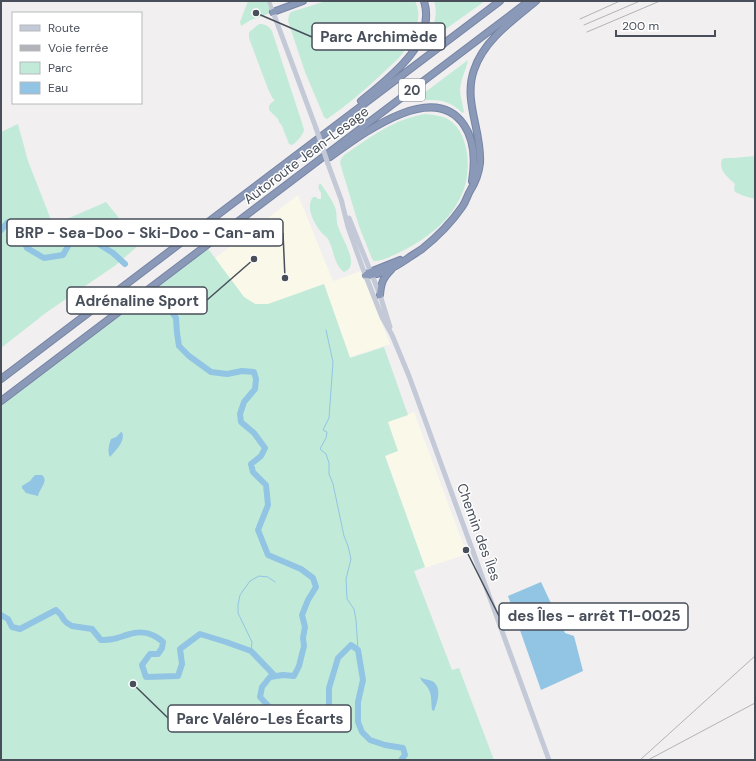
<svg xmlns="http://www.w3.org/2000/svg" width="756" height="761" viewBox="0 0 756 761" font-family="'DM Sans',sans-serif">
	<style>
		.commercial { fill: #faf8e9 }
		.green { fill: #c1ebd8 }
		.water { fill: #92c4e4 }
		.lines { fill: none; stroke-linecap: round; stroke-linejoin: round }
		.stream { stroke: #92c4e4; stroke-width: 1 }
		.river { stroke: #92c4e4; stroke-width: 6 }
		.motorway-casing { stroke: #7684a5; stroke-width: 8 }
		.tertiary { stroke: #c3c8d2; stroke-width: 4 }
		.secondary { stroke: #c3c9d6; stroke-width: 5 }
		.motorway { stroke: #8b99b9; stroke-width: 6 }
		.rail { stroke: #b1b3b8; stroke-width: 1 }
		.secondary-bridge { stroke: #c3c9d6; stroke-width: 5 }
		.labels { text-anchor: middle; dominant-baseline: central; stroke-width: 3; stroke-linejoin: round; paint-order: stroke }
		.shield { fill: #fff; stroke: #7f848c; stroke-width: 1 }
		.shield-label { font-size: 13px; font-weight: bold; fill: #484f5a }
		.street-label { font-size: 14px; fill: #484f5a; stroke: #fff }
		.leader { fill: none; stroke: #484f5a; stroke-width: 1.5 }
		.callout-dot { fill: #484f5a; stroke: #fff; stroke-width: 1.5 }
		.callout { fill: #fff; stroke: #484f5a; stroke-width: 1.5 }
		.callout-label { font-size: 15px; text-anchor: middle; font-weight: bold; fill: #484f5a }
	</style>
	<rect width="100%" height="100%" fill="#f1efef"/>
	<path class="commercial" d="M 298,195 L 333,281 L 361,271 L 390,344 L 350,357 L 324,284 L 268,305 L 256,304 L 244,297 L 215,258 Z
		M 414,412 L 467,554 L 425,568 L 375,427 Z"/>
	<path class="green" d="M 248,1 L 269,1 L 273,12 L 251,20 L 241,26 L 240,22 Z
		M 326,1 L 415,1 C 423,17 415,36 405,50 C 400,58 391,65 384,72 C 366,89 347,105 327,119 L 324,117 L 322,112 L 305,72 L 288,21 L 289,15 L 291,12 Z
		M 434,1 L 485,1 L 429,41 C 432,28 439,15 434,1 Z
		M 259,24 C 266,24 268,26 272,31 L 302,123 C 302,124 304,129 304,130 C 303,135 296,143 292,145 L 289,144 L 282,126 L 279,122 L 278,119 L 269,110 L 269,106 L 271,103 L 275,100 L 273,99 L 268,89 L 249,38 L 249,32 Z
		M 468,60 C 466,70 461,79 460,89 C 460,97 463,104 464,112 L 462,113 C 454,104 444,100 432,100 C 427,100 421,101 416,100 L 416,99 Z
		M 426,114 C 435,115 445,116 452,122 C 469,136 471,169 464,189 C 461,197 456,206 451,213 C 438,230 419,243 400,252 C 392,256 383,261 374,261 L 372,259 L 359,226 L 340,163 L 341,159 L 344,155 C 371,137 393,119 426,114 Z
		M 18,124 L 28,161 L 53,225 L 106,202 L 140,244 L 116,265 L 47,312 L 1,348 L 1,132 Z
		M 755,156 L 755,199 L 744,196 L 735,192 L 734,189 L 735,184 C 728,177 718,171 722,159 L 726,158 L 733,158 Z
		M 320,183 C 326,191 333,201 336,210 C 337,216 336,223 339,229 C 342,238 361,267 344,272 C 334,265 334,251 329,241 C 328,237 323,235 321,232 C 314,223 305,207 313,197 L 316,197 L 318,199 L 321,199 L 321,193 C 319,189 317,188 320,183 Z
		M 206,246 L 244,297 L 255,304 L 268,304 L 324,284 L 350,358 L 384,347 L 408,415 L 388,422 L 398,451 L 385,456 L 425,567 L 414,571 L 452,670 L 459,668 L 494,760 L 1,760 L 1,401 Z"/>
	<path class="water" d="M 121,432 L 122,432 C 126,441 116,450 110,457 C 107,452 109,444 111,439 L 116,437 Z
		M 35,475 L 42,475 C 49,481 40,488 38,496 L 26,493 L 22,488 L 22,486 L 30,481 L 33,477 Z
		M 541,582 L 565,633 L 574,636 L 583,671 L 541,690 L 508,596 Z
		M 420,677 C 424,680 428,679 432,681 C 443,687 437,703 434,711 L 432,710 C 431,704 432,696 429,690 C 427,685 421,682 420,677 Z"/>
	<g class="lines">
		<path class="stream" d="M 326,330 L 333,362 L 329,418 L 323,430 L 327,432 L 326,438 L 320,449 L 326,454 L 329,463 L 329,474 L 333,484 L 344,536 L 348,546 L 351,559 L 346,579 L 347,599 L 354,609 L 356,620 L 358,650
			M 251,651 L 252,642 L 238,613 L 238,605 L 240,595 L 250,581 L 259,576 L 268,577 L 275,582"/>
		<path class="river" d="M 1,230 L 8,222 L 16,224 L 27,248 L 44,258 L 63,255 L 72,239 L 94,241 L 113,253 L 125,264
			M 164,300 L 176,318 L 177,333 L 179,346 L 189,356 L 211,372 L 227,374 L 242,371 L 254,372 L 256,379 L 255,389 L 244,402 L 240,414 L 241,422 L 254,433 L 265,448 L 261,456 L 251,464 L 253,472 L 266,485 L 268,505 L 258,530 L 268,555 L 301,569 L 313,578 L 316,587 L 308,600 L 302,615 L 305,627 L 303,638 L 304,646 L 299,666 L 294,676 L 283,675 L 270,677 L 262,687 L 260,697 L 274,712 L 298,722 L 317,726 L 326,724 L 329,709 L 329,688 L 338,658 L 351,645 L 358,650 L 363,680 L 358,702 L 358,722 L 362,732 L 370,740 L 385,745 L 403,748 L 405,755 L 401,760
			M 1,615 L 8,619 L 12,627 L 20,629 L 56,610 L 61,615 L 64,620 L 67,623 L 72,626 L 92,629 L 101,640 C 114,641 118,637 130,634 C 142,630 154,634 163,642 L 162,648 L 158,654 L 150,654 L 142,665 L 146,677 L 178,676 L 182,664 L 180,649 L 200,634 L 226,642 L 251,651 L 275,676"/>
		<defs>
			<path id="motorway" d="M 273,12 L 303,1
				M 361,101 C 389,78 437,43 424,1
				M 330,157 C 361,135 433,79 464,125 C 475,141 475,163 472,181
				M 366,275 C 381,276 395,267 407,259 C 412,255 418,252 422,249 C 437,237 451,223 462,207 C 466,202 467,196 470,191 C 475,183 479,172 480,163 C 482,131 463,101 474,70 C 484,40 513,20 536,1
				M 366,275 L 370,272 L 400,260
				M 380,295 C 381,283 383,278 391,270
				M 1,379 L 500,1
				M 1,401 L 529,1"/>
		</defs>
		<use href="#motorway" class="motorway-casing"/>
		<path class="tertiary" d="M 269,1 L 273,12"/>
		<path class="secondary" d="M 273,12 L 316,128
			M 328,164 L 342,202
			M 341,199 L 348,227 L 363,269 L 382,317 L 392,335 L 409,376 L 549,760
			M 349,218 L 380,295 L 390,327"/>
		<use href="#motorway" class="motorway"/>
		<path class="rail" d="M 580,19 L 620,1
			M 584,25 L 640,1
			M 587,32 L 660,1
			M 640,760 L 755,656
			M 648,760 L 755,703"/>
		<path class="secondary-bridge" d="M 316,128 L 328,164"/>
	</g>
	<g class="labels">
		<rect class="shield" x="399" y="79" width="26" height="22" rx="3"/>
		<g class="shield-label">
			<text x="412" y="90">20</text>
		</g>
		<g class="street-label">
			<text transform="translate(306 155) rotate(-37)">Autoroute Jean-Lesage</text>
			<text transform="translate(479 532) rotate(70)">Chemin des Îles</text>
		</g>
	</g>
	<path class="leader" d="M256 13L312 37M285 278L283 233M254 259L207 300M466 550L499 616M133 684L168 718"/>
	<g class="callout-dot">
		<circle cx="256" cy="13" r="4"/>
		<circle cx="285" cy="278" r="4"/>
		<circle cx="254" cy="259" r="4"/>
		<circle cx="466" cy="550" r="4"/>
		<circle cx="133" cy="684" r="4"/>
	</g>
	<g class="callout">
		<rect x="312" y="23" width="133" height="27" rx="4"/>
		<rect x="7" y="219" width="276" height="27" rx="4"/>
		<rect x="67" y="287" width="140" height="27" rx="4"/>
		<rect x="499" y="603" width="189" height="27" rx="4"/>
		<rect x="168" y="705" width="183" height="27" rx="4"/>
	</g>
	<g class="callout-label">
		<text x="379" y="42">Parc Archimède</text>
		<text x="145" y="238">BRP - Sea-Doo - Ski-Doo - Can-am</text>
		<text x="137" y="306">Adrénaline Sport</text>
		<text x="594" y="621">des Îles - arrêt T1-0025</text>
		<text x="260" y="724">Parc Valéro-Les Écarts</text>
	</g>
	<rect width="756" height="761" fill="none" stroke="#484f5a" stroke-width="4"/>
	<rect x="12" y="12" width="130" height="92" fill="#ffffff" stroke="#b6b9bd"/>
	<rect x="20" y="25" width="20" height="6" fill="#c3c9d6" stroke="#b6b9bd"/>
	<text x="48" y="32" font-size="12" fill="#484f5a">Route</text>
	<rect x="20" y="45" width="20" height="6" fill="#b1b3b8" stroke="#b6b9bd"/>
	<text x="48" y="52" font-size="12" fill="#484f5a">Voie ferrée</text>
	<rect x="20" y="62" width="20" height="12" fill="#c1ebd8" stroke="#b6b9bd"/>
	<text x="48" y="72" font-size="12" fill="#484f5a">Parc</text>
	<rect x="20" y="82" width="20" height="12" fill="#92c4e4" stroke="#b6b9bd"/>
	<text x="48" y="92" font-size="12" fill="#484f5a">Eau</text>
	<path d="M616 30v6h99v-6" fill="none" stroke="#484f5a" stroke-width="2"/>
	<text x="622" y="30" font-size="12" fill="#484f5a" stroke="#ffffff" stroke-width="3" paint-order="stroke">200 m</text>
</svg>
